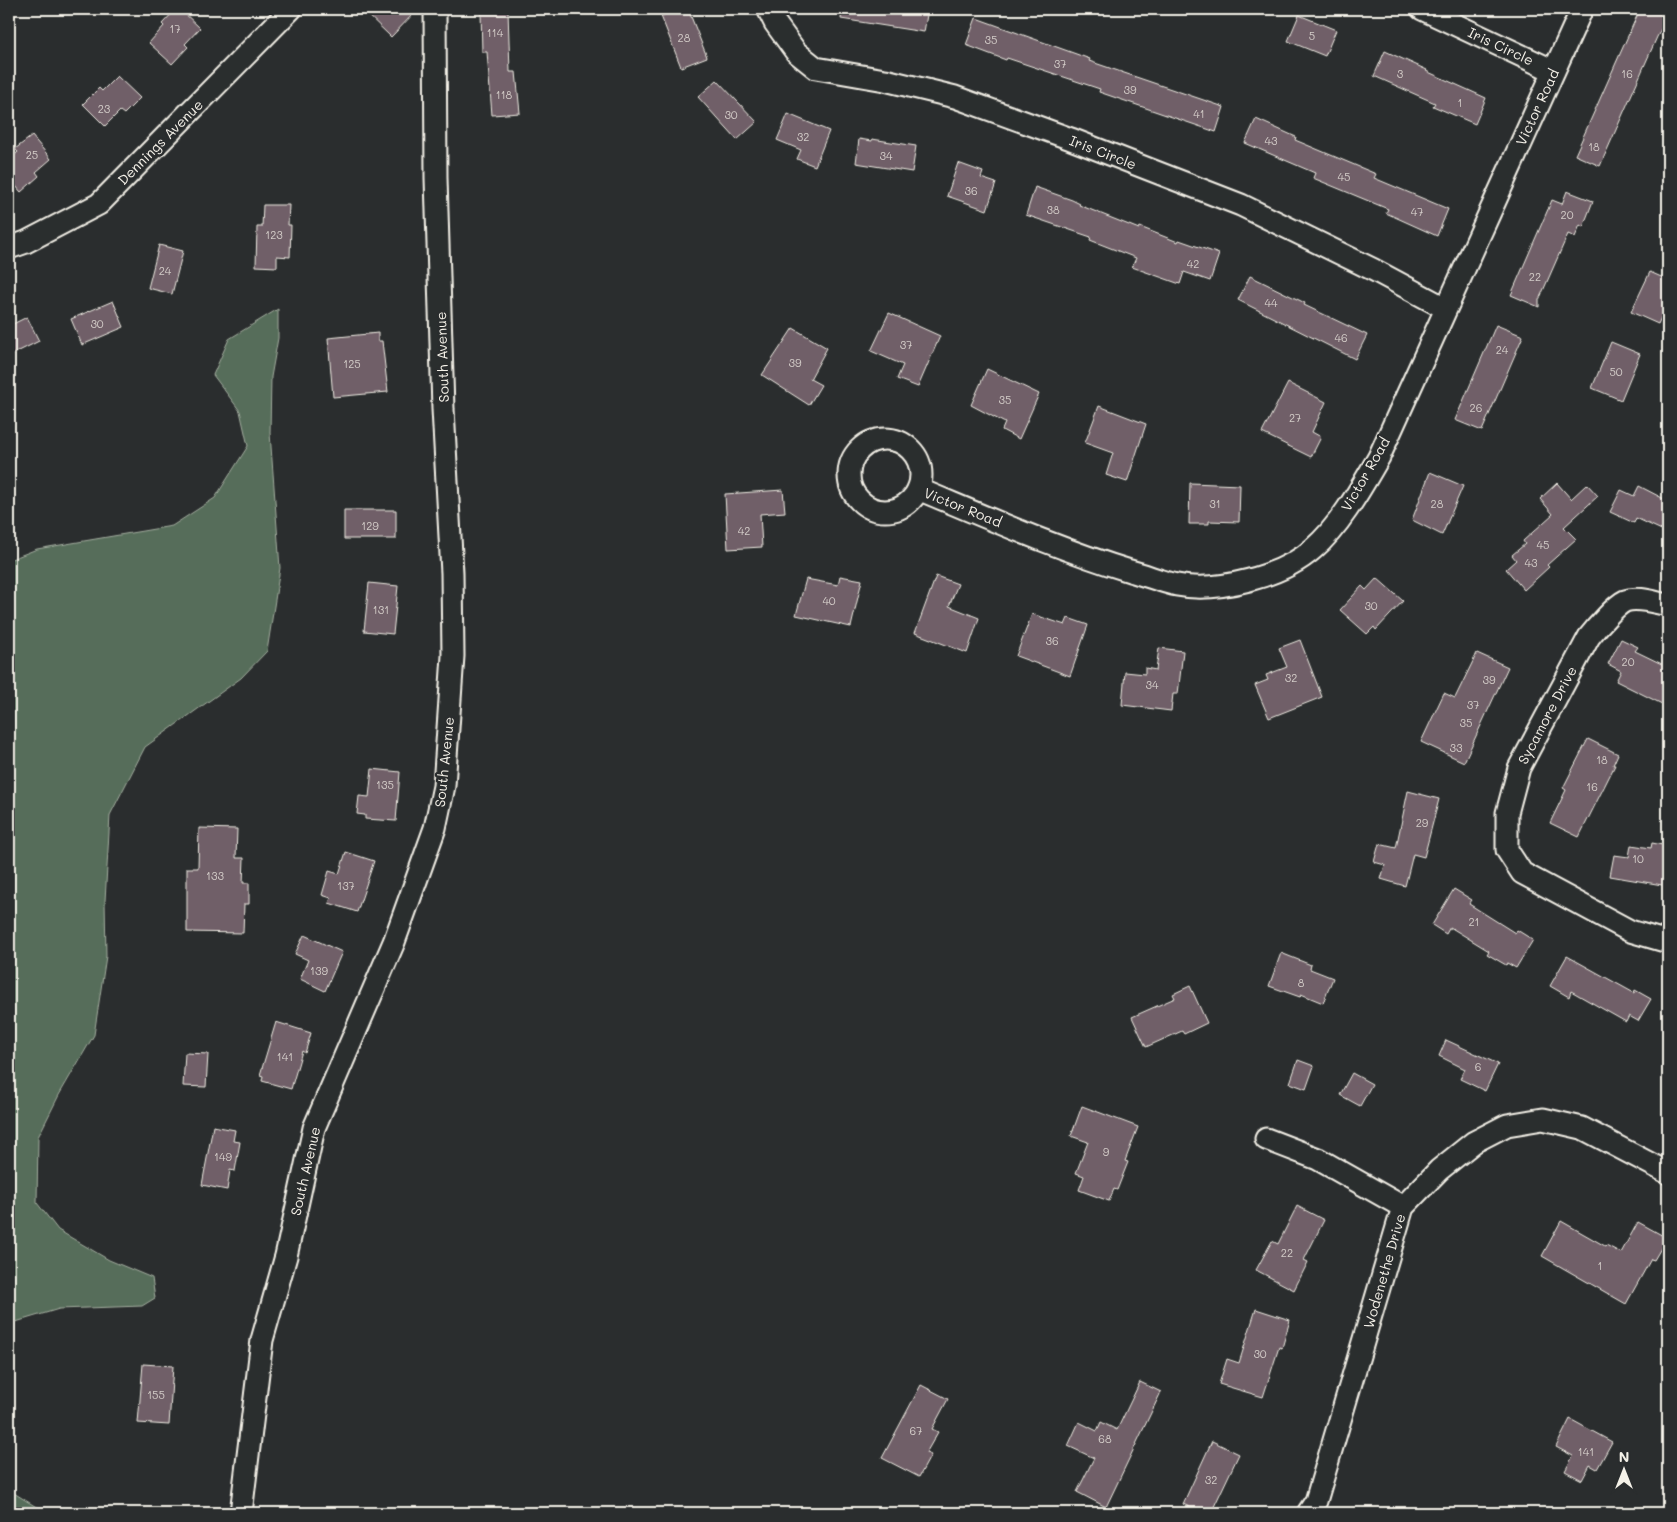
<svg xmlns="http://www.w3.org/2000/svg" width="1677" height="1522" viewBox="0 0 1677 1522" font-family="Mali,sans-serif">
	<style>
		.green { fill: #566d5a; stroke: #a5afa1 }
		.building { fill: #6f5e67; stroke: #f4f1e8 }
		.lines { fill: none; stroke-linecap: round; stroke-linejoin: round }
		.street-casing { stroke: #f4f1e8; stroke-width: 25 }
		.street { stroke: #2a2d2e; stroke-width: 21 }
		.labels { text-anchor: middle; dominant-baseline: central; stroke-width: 4.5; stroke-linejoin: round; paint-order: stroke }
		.number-label { font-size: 11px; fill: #d3ccc8 }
		.street-label { font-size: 14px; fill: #f4f1e8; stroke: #2a2d2e }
	</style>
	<rect width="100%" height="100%" fill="#2a2d2e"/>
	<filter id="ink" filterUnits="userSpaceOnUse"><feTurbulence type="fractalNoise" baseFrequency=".02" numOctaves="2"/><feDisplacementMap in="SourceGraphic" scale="10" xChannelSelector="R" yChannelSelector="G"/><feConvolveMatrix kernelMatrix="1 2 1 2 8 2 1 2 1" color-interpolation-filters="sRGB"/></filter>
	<g filter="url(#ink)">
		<path class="green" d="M 278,309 L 278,338 L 271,377 L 270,433 L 280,568 L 267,651 L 241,678 L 145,747 L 110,815 L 105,901 L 106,956 L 94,1035 L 59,1095 L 38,1137 L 37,1203 L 58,1230 L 109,1260 L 152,1278 L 155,1298 L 142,1306 L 59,1309 L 9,1324 L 9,560 L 37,549 L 172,526 L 215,498 L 248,446 L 240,411 L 213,375 L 229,339 Z
			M 9,1490 L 46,1513 L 9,1513 Z"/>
		<path class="building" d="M 176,9 L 180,9 L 200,28 L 185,44 L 188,47 L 172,64 L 149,43 L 164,26 L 162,24 Z
			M 362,9 L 418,9 L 391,37 Z
			M 680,9 L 688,9 L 707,57 L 681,67 L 661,16 Z
			M 842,9 L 928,9 L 924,32 L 841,19 Z
			M 1640,9 L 1668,9 L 1668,16 L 1657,37 L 1600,166 L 1575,155 Z
			M 508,11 L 510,72 L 516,72 L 520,113 L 492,115 L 487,52 L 482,52 L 481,12 Z
			M 1299,15 L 1336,30 L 1325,56 L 1288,41 Z
			M 976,18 L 1090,59 L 1089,61 L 1224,107 L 1216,132 L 1099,92 L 1100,89 L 1007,58 L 1006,60 L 966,45 Z
			M 1385,51 L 1427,70 L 1426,71 L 1486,98 L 1475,124 L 1433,106 L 1435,103 L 1374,76 Z
			M 117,76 L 140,98 L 124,114 L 120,111 L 105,126 L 83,104 L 99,88 L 102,91 Z
			M 717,80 L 757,122 L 737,140 L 698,97 Z
			M 788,114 L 829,131 L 815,166 L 797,159 L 801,150 L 777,140 Z
			M 1256,119 L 1296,137 L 1295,140 L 1376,174 L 1374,178 L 1448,209 L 1437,236 L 1386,213 L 1388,209 L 1313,178 L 1315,173 L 1245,143 Z
			M 32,136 L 51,159 L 36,172 L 39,176 L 21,192 L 9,178 L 9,160 L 18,152 L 15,149 Z
			M 859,139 L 872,141 L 872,139 L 916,146 L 912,172 L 856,163 Z
			M 958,163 L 983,172 L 981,178 L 996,183 L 987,210 L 947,196 Z
			M 1035,187 L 1072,200 L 1080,204 L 1079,205 L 1139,229 L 1140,227 L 1178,242 L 1179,240 L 1219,254 L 1210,281 L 1184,272 L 1180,284 L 1132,267 L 1136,258 L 1090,240 L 1091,237 L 1026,215 Z
			M 1567,191 L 1593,201 L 1583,227 L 1580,225 L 1575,237 L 1568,234 L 1539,300 L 1539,307 L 1511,295 L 1552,200 L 1562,204 Z
			M 263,205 L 289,205 L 288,225 L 291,225 L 290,257 L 277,256 L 277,267 L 256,266 L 257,227 L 262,227 Z
			M 159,245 L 183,251 L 172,294 L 148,288 Z
			M 1650,272 L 1668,280 L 1668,303 L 1658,324 L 1631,312 Z
			M 1250,276 L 1305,303 L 1304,305 L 1367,335 L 1355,359 L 1238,300 Z
			M 113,301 L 124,327 L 82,345 L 71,319 Z
			M 889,313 L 940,336 L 918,387 L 897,379 L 903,365 L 871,351 Z
			M 27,317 L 39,341 L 9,356 L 9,326 Z
			M 1496,325 L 1523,336 L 1482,431 L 1455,420 Z
			M 793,328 L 827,348 L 810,379 L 821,385 L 809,405 L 762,375 Z
			M 378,333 L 378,341 L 382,341 L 388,392 L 333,397 L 328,338 Z
			M 1611,342 L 1640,354 L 1621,400 L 1592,388 Z
			M 987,369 L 1039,394 L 1019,439 L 1002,430 L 1005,423 L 971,405 Z
			M 1288,383 L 1326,402 L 1312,432 L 1321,437 L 1311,457 L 1262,433 Z
			M 1099,406 L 1146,424 L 1127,482 L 1106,475 L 1113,453 L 1085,443 Z
			M 1430,472 L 1463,486 L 1442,535 L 1412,520 Z
			M 1190,483 L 1240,485 L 1239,522 L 1209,521 L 1209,524 L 1189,524 Z
			M 1557,483 L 1571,499 L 1587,484 L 1598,496 L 1564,527 L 1576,539 L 1547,565 L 1549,567 L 1524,590 L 1506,569 L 1516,560 L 1512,555 L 1525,544 L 1523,541 L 1553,514 L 1540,499 Z
			M 1639,486 L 1668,501 L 1668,533 L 1636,518 L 1634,523 L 1610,512 L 1621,490 L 1634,496 Z
			M 783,490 L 785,512 L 760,514 L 762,547 L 728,549 L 725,494 Z
			M 344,510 L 396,510 L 396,539 L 344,539 Z
			M 840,576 L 862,580 L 851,627 L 796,615 L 806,579 L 838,585 Z
			M 936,576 L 958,584 L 949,606 L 979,618 L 967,653 L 915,633 Z
			M 1377,578 L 1403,601 L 1376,630 L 1374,627 L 1367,634 L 1340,610 L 1362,586 L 1366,590 Z
			M 369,583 L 398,586 L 393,634 L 364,631 Z
			M 1032,614 L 1065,625 L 1068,618 L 1088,625 L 1070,676 L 1016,656 Z
			M 1621,639 L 1638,647 L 1635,651 L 1668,667 L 1668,707 L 1616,681 L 1621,671 L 1608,664 Z
			M 1300,640 L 1322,697 L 1269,718 L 1255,685 L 1268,680 L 1266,675 L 1287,667 L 1279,648 Z
			M 1159,648 L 1183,651 L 1178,694 L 1173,694 L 1171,711 L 1122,705 L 1125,672 L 1145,674 L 1145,668 L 1156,670 Z
			M 1477,653 L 1508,667 L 1464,762 L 1421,742 L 1444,693 L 1455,698 Z
			M 1588,739 L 1618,754 L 1613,765 L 1615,765 L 1579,837 L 1550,823 L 1566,790 L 1563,788 Z
			M 372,769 L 400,772 L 396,821 L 365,819 L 365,815 L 357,814 L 359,796 L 369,797 Z
			M 1408,791 L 1439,799 L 1424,857 L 1413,854 L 1405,886 L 1381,879 L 1385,865 L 1374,862 L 1379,844 L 1396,848 Z
			M 199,828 L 237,829 L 236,858 L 244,858 L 243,883 L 249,883 L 249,904 L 244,904 L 243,933 L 187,932 L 187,868 L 198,868 Z
			M 1652,843 L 1668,846 L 1668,886 L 1610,876 L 1614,855 L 1629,857 L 1631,845 L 1651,848 Z
			M 346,852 L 374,861 L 357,912 L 329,903 L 331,898 L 322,895 L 329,871 L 339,874 Z
			M 1454,889 L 1472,900 L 1469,904 L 1515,933 L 1517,930 L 1533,940 L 1516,968 L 1507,963 L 1506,965 L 1487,954 L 1489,951 L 1450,927 L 1446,934 L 1432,925 Z
			M 304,935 L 342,952 L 325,991 L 300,979 L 308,960 L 295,954 Z
			M 1281,953 L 1311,965 L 1310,969 L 1333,978 L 1323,1003 L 1301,994 L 1300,997 L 1269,986 Z
			M 1567,956 L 1634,993 L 1635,990 L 1651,999 L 1638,1021 L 1629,1016 L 1626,1022 L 1571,991 L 1569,997 L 1550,986 Z
			M 1190,986 L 1207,1023 L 1184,1034 L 1182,1031 L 1146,1047 L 1132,1017 L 1175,998 L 1173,994 Z
			M 276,1022 L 311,1033 L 305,1053 L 302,1051 L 291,1089 L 262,1081 L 263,1076 L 260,1075 Z
			M 1446,1040 L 1498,1064 L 1485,1091 L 1460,1079 L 1465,1069 L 1439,1056 Z
			M 185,1053 L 208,1054 L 206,1087 L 183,1086 Z
			M 1298,1060 L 1314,1066 L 1306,1089 L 1290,1083 Z
			M 1352,1073 L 1372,1084 L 1360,1106 L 1340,1095 Z
			M 1082,1106 L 1138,1127 L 1125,1161 L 1128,1162 L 1117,1190 L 1114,1189 L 1109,1201 L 1079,1190 L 1084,1176 L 1076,1173 L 1088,1142 L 1071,1136 Z
			M 213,1126 L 235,1130 L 233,1141 L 240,1142 L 235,1171 L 230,1170 L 227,1190 L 202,1185 Z
			M 1297,1206 L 1324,1220 L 1304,1260 L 1308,1262 L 1294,1290 L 1256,1270 L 1272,1241 L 1278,1244 Z
			M 1561,1221 L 1605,1246 L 1606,1245 L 1621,1253 L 1638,1222 L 1667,1238 L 1654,1260 L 1651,1259 L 1626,1304 L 1542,1256 Z
			M 1256,1309 L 1290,1320 L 1282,1348 L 1279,1347 L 1263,1397 L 1219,1384 L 1227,1359 L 1239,1363 Z
			M 143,1364 L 173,1366 L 169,1425 L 138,1423 Z
			M 1140,1382 L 1161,1392 L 1106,1507 L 1077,1492 L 1094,1458 L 1068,1446 L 1079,1422 L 1097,1431 L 1101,1422 L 1117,1430 Z
			M 921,1385 L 948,1399 L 932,1429 L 938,1432 L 926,1453 L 931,1455 L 919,1477 L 882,1458 Z
			M 1570,1419 L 1612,1442 L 1597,1469 L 1590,1465 L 1582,1480 L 1565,1471 L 1573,1456 L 1556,1447 Z
			M 1212,1441 L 1239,1454 L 1211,1513 L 1202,1513 L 1183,1504 Z"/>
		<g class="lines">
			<defs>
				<path id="street" d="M 768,9 L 775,23 L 796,52 L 816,68 L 885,80 L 955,97 L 1071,139 L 1241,205 L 1374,270 L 1445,308
					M 1422,9 L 1554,71
					M 9,248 L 26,242 L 99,204 L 291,9
					M849 475a36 36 0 1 1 72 0a36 36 0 1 1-72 0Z
					M 918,489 C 988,518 1058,549 1130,571 C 1146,575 1162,582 1177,585 C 1217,593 1283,576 1313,549 C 1340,526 1361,488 1379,457 L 1582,9
					M 1668,605 C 1656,603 1638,596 1625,601 C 1616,605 1596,628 1589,637 L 1519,768 L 1507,813 L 1507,850 L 1522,873 L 1630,931 L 1668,942
					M 1266,1139 L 1318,1159 L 1403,1207
					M 241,1513 L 262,1340 L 286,1256 L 314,1128 L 394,942 L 435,828 L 444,786 L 453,656 L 452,573 L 443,409 L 436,178 L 435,9
					M 1308,1513 L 1316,1501 L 1319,1491 L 1403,1207 L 1439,1170 L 1474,1142 L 1507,1125 L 1543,1119 L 1582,1128 L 1668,1173"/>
			</defs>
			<use href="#street" class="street-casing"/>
			<use href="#street" class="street"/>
		</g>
	</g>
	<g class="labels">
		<g class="number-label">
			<text x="175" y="28">17</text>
			<text x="495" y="32">114</text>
			<text x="1312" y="35">5</text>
			<text x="684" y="37">28</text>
			<text x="991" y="39">35</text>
			<text x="1060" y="63">37</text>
			<text x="1400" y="73">3</text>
			<text x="1627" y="73">16</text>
			<text x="1130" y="89">39</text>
			<text x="504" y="94">118</text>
			<text x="1460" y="102">1</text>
			<text x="104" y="108">23</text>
			<text x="1199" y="113">41</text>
			<text x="731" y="114">30</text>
			<text x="803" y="136">32</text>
			<text x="1271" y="140">43</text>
			<text x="1594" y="146">18</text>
			<text x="32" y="154">25</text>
			<text x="886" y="155">34</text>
			<text x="1344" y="176">45</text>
			<text x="971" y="190">36</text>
			<text x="1053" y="209">38</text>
			<text x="1417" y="211">47</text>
			<text x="1567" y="214">20</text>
			<text x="274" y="234">123</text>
			<text x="1193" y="263">42</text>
			<text x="165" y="270">24</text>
			<text x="1535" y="276">22</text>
			<text x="1271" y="302">44</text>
			<text x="97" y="323">30</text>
			<text x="1341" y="337">46</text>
			<text x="906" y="344">37</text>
			<text x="1502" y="349">24</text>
			<text x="795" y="362">39</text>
			<text x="352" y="363">125</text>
			<text x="1616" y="371">50</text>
			<text x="1005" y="399">35</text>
			<text x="1476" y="407">26</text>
			<text x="1295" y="417">27</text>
			<text x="1215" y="503">31</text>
			<text x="1437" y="503">28</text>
			<text x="370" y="525">129</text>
			<text x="744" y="530">42</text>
			<text x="1543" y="544">45</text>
			<text x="1531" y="562">43</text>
			<text x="829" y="600">40</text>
			<text x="1371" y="605">30</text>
			<text x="381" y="609">131</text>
			<text x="1052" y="640">36</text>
			<text x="1628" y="661">20</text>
			<text x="1291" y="677">32</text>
			<text x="1489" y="679">39</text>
			<text x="1152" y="684">34</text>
			<text x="1473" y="704">37</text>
			<text x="1466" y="722">35</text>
			<text x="1456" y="747">33</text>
			<text x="1602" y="759">18</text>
			<text x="385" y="784">135</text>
			<text x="1592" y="786">16</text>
			<text x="1422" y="822">29</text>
			<text x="1638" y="858">10</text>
			<text x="215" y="875">133</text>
			<text x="346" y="885">137</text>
			<text x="1474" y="921">21</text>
			<text x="319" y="970">139</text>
			<text x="1301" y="982">8</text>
			<text x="285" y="1056">141</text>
			<text x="1478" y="1066">6</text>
			<text x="1106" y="1151">9</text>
			<text x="223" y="1156">149</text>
			<text x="1287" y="1252">22</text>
			<text x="1600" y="1265">1</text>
			<text x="1260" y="1353">30</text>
			<text x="156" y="1394">155</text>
			<text x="916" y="1430">67</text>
			<text x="1105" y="1438">68</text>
			<text x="1586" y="1451">141</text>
			<text x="1211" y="1479">32</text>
		</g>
		<g class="street-label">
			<text transform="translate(1501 46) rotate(25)">Iris Circle</text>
			<text transform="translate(1537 107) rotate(-65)">Victor Road</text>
			<text transform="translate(160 142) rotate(-45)">Dennings Avenue</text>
			<text transform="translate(1103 152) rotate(21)">Iris Circle</text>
			<text transform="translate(442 357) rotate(-92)">South Avenue</text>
			<text transform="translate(1365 474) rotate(-60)">Victor Road</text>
			<text transform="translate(963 507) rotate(22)">Victor Road</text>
			<text transform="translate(1547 715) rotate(-62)">Sycamore Drive</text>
			<text transform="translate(444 762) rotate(-84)">South Avenue</text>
			<text transform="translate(305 1171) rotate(-77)">South Avenue</text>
			<text transform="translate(1384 1271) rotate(-74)">Wodenethe Drive</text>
		</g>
	</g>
	<rect width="1677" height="1522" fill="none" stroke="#2a2d2e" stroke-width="30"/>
	<rect x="15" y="15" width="1647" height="1492" fill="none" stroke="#f4f1e8" stroke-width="2" filter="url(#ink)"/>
	<g transform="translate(1624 1470)" stroke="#2a2d2e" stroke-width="4" paint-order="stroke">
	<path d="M0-4L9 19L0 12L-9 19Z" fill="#f4f1e8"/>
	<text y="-8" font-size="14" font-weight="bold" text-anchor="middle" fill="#f4f1e8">N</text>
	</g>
</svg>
